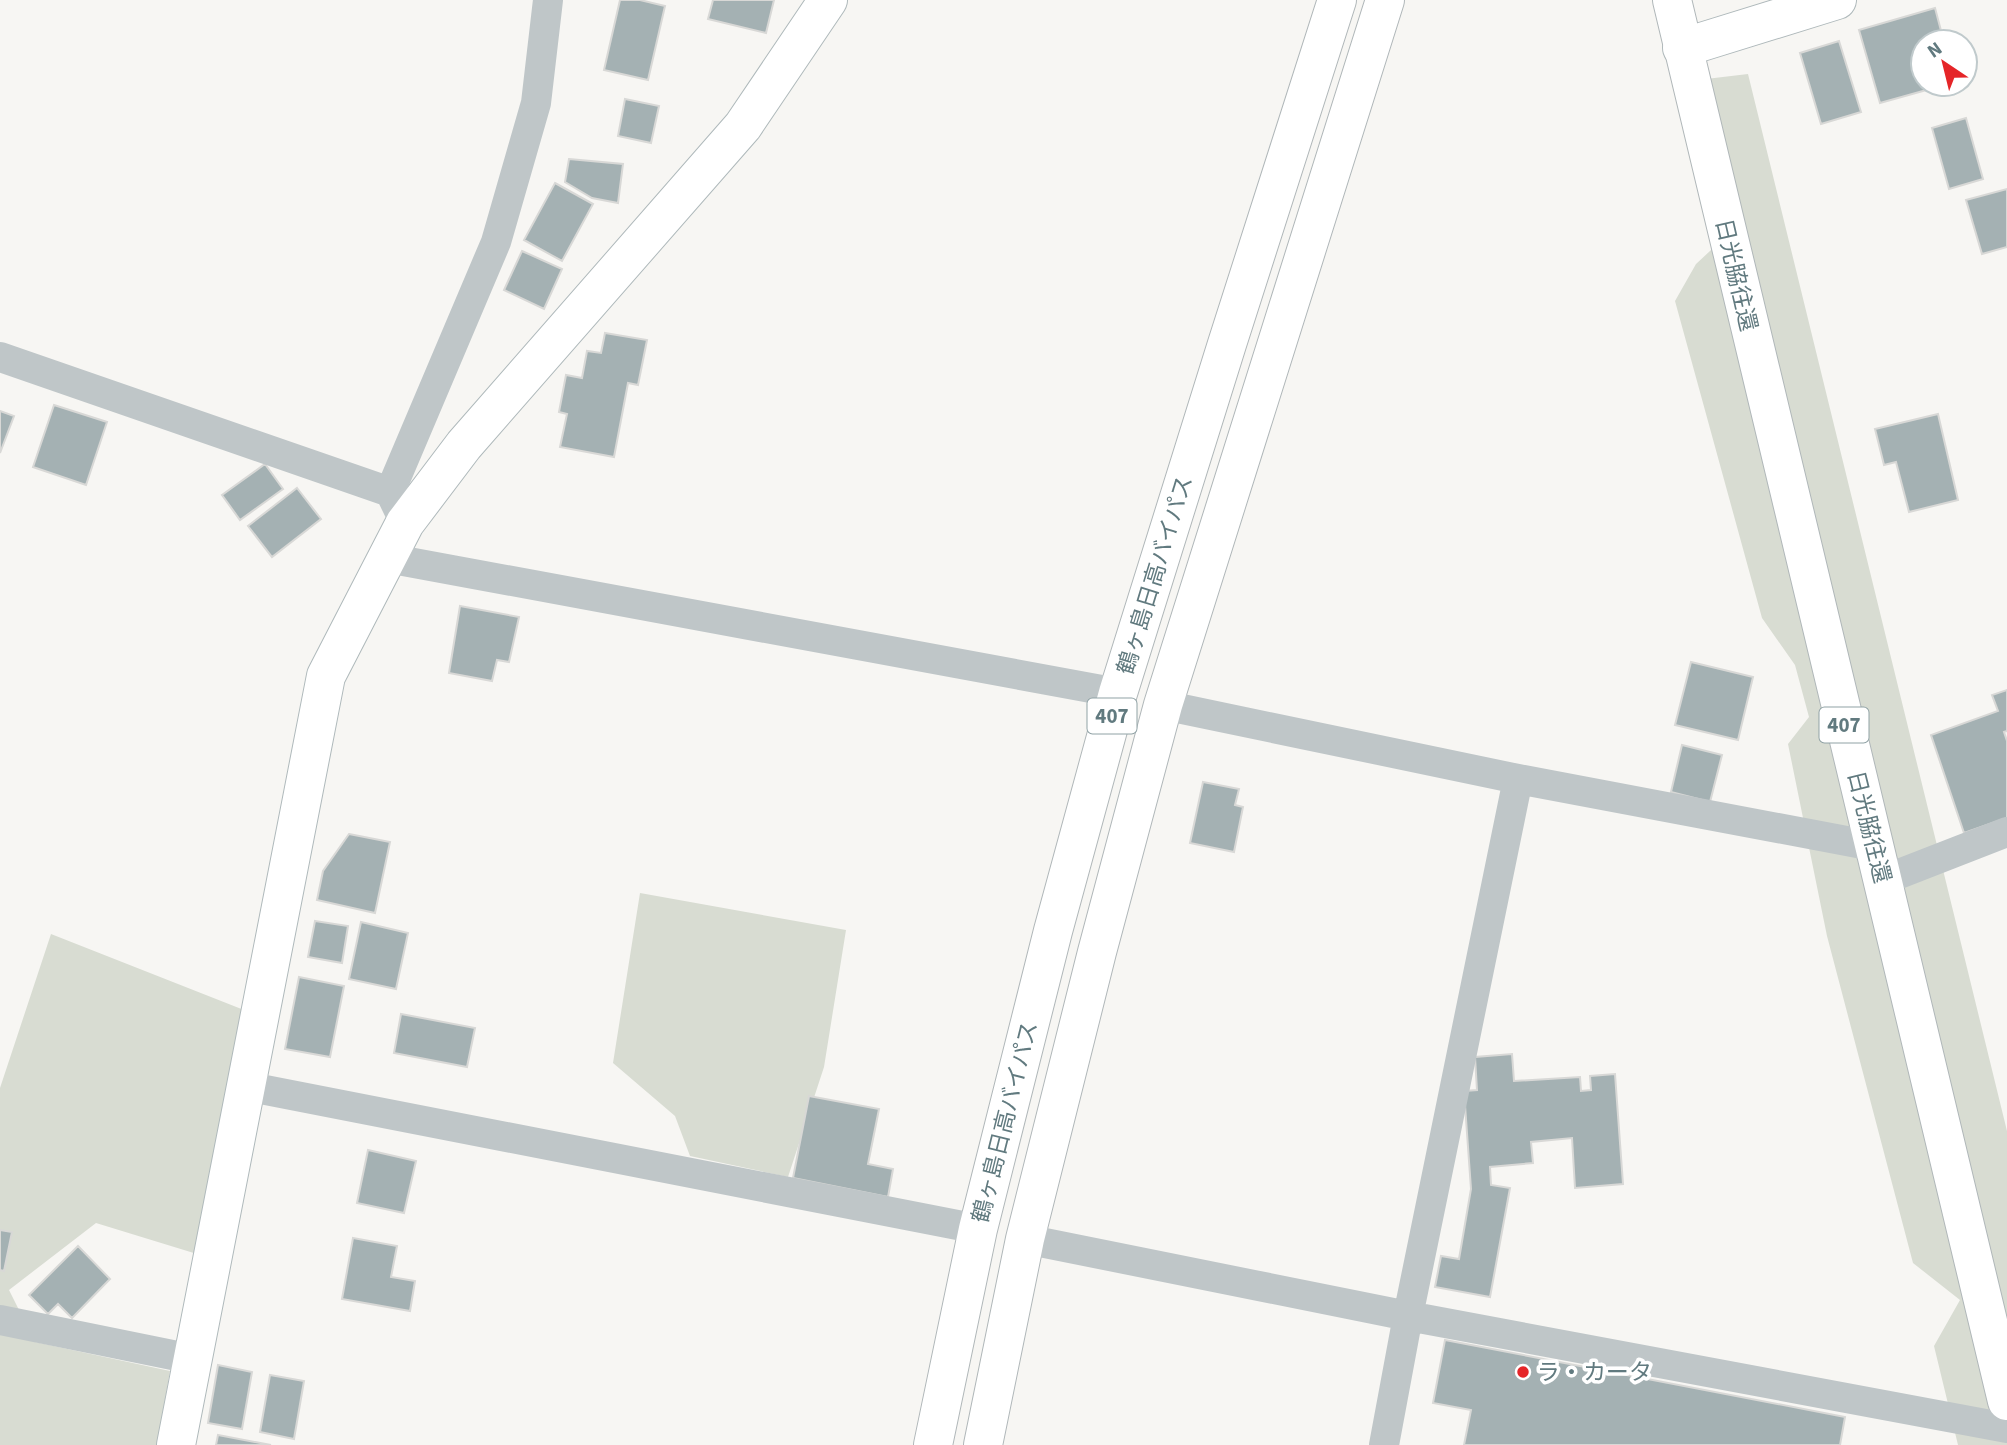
<svg xmlns="http://www.w3.org/2000/svg" width="2007" height="1445" viewBox="0 0 2007 1445" font-family="'Source Sans 3','Noto Sans JP',sans-serif">
	<style>
		.green { fill: #d8dcd2 }
		.building { fill: #a4b1b3; stroke: #d8d8d6; stroke-width: 2 }
		.lines { fill: none; stroke-linecap: round; stroke-linejoin: round }
		.secondary-casing { stroke: #afb9bb; stroke-width: 40 }
		.highway-casing { stroke: #b0b7b9; stroke-width: 40 }
		.street { stroke: #bfc6c8; stroke-width: 30 }
		.secondary { stroke: #fff; stroke-width: 38 }
		.highway { stroke: #fff; stroke-width: 38 }
		.poi-dot { fill: #e52528; stroke: #fff; stroke-width: 2.5 }
		.labels { text-anchor: middle; dominant-baseline: central; stroke-width: 7; stroke-linejoin: round; paint-order: stroke }
		.shield { fill: #fff; stroke: #90a2a5; stroke-width: 2 }
		.shield-label { font-size: 21px; font-weight: bold; fill: #617a7f }
		.street-label { font-size: 23px; fill: #617a7f; stroke: #fff }
		.poi-label { font-size: 23px; fill: #617a7f; stroke: #fff; text-anchor: start }
	</style>
	<rect width="100%" height="100%" fill="#f7f6f3"/>
	<path class="green" d="M 1748,74 L 2007,1131 L 2007,1445 L 1958,1445 L 1934,1346 L 1960,1300 L 1913,1263 L 1827,936 L 1788,744 L 1809,717 L 1795,665 L 1762,618 L 1675,301 L 1696,264 L 1738,225 L 1706,79 Z
		M 640,893 L 846,930 L 824,1067 L 788,1177 L 690,1156 L 675,1116 L 613,1063 Z
		M 51,934 L 244,1010 L 197,1254 L 96,1223 L 9,1290 L 35,1342 L 170,1371 L 157,1445 L 0,1445 L 0,1088 Z"/>
	<path class="building" d="M 620,0 L 640,0 L 665,6 L 648,80 L 604,70 Z
		M 713,0 L 774,0 L 766,33 L 708,19 Z
		M 1935,8 L 1944,42 L 1923,42 L 1923,84 L 1948,84 L 1880,103 L 1859,30 Z
		M 1839,41 L 1861,112 L 1821,124 L 1800,53 Z
		M 625,99 L 659,106 L 651,143 L 618,136 Z
		M 1966,118 L 1983,179 L 1949,189 L 1932,128 Z
		M 569,159 L 623,164 L 618,203 L 592,198 L 565,182 Z
		M 555,183 L 593,204 L 562,261 L 524,240 Z
		M 2007,189 L 2007,247 L 1982,254 L 1966,200 Z
		M 522,251 L 562,269 L 544,309 L 504,290 Z
		M 605,333 L 647,340 L 638,385 L 628,383 L 614,457 L 560,447 L 567,414 L 559,412 L 566,375 L 582,378 L 587,351 L 601,353 Z
		M 54,405 L 107,422 L 86,485 L 33,467 Z
		M 0,411 L 14,416 L 0,453 Z
		M 1938,414 L 1958,500 L 1909,512 L 1896,462 L 1884,465 L 1875,429 Z
		M 265,464 L 283,489 L 240,520 L 222,495 Z
		M 297,488 L 321,519 L 272,557 L 248,526 Z
		M 460,606 L 519,617 L 509,662 L 497,660 L 492,681 L 449,673 Z
		M 1691,662 L 1753,677 L 1738,740 L 1675,725 Z
		M 2007,690 L 2007,731 L 2004,732 L 2007,741 L 2007,818 L 1964,833 L 1931,735 L 1998,711 L 1992,695 Z
		M 1682,745 L 1722,755 L 1710,802 L 1671,792 Z
		M 1203,782 L 1239,789 L 1235,805 L 1243,807 L 1234,852 L 1190,843 Z
		M 349,834 L 390,842 L 375,913 L 317,900 L 323,871 Z
		M 315,921 L 348,926 L 342,963 L 308,957 Z
		M 361,922 L 408,933 L 396,989 L 349,979 Z
		M 299,977 L 344,986 L 330,1057 L 285,1049 Z
		M 401,1014 L 475,1028 L 467,1067 L 394,1053 Z
		M 1512,1054 L 1514,1081 L 1580,1077 L 1581,1091 L 1591,1090 L 1590,1076 L 1615,1074 L 1623,1184 L 1575,1188 L 1572,1138 L 1531,1142 L 1533,1163 L 1490,1167 L 1491,1185 L 1510,1188 L 1490,1297 L 1435,1287 L 1441,1256 L 1459,1259 L 1471,1189 L 1464,1091 L 1477,1090 L 1475,1057 Z
		M 809,1096 L 879,1109 L 868,1164 L 893,1169 L 888,1197 L 793,1178 Z
		M 368,1150 L 416,1161 L 404,1213 L 357,1203 Z
		M 0,1230 L 12,1232 L 4,1271 L 0,1270 Z
		M 353,1238 L 397,1246 L 391,1277 L 415,1281 L 410,1311 L 342,1299 Z
		M 78,1246 L 110,1279 L 72,1318 L 58,1304 L 48,1314 L 29,1295 Z
		M 1445,1340 L 1845,1417 L 1840,1445 L 1464,1445 L 1471,1410 L 1433,1403 Z
		M 218,1365 L 252,1372 L 242,1429 L 208,1423 Z
		M 270,1375 L 304,1381 L 294,1439 L 260,1432 Z
		M 218,1435 L 271,1445 L 216,1445 Z"/>
	<g class="lines">
		<defs>
			<path id="secondary" d="M 1682,48 L 1837,0
				M 176,1445 L 326,676 L 405,523 L 464,445 L 743,126 L 828,0"/>
			<path id="highway" d="M 1672,0 L 2007,1401
				M 933,1445 L 978,1229 L 1053,931 L 1118,693 L 1227,344 L 1337,0
				M 983,1445 L 1025,1239 L 1097,952 L 1163,705 L 1385,0"/>
		</defs>
		<use href="#secondary" class="secondary-casing"/>
		<use href="#highway" class="highway-casing"/>
		<path class="street" d="M 0,357 L 390,492
			M 405,523 L 390,492 L 496,242 L 536,103 L 548,0
			M 387,558 L 1118,693
			M 1163,705 L 1518,779 L 1873,846
			M 1881,881 L 2007,832
			M 245,1086 L 978,1229
			M 1025,1239 L 1408,1316 L 2007,1428
			M 0,1320 L 192,1359
			M 1384,1445 L 1408,1316 L 1518,779"/>
		<use href="#secondary" class="secondary"/>
		<use href="#highway" class="highway"/>
	</g>
	<circle class="poi-dot" cx="1523" cy="1372" r="7"/>
	<g class="labels">
		<g class="shield">
			<rect x="1087.5" y="698.5" width="49" height="35" rx="5"/>
			<rect x="1819.5" y="707.5" width="49" height="35" rx="5"/>
		</g>
		<g class="shield-label">
			<text x="1112" y="716">407</text>
			<text x="1844" y="725">407</text>
		</g>
		<g class="street-label">
			<text transform="translate(1736 275) rotate(77)">日光脇往還</text>
			<text transform="translate(1155 575) rotate(-73)">鶴ヶ島日高バイパス</text>
			<text transform="translate(1869 827) rotate(76)">日光脇往還</text>
			<text transform="translate(1005 1122) rotate(-76)">鶴ヶ島日高バイパス</text>
		</g>
		<g class="poi-label">
			<text x="1537" y="1372">ラ・カータ</text>
		</g>
	</g>
	<g transform="translate(1944 63) rotate(325)"><circle r="33" fill="#ffffff" stroke="#c0cacc" stroke-width="2"/>
	<path d="M0-5L12 26L0 18L-12 26Z" fill="#e52528"/>
	<text y="-10" font-size="19" font-weight="bold" text-anchor="middle" fill="#617a7f">N</text>
	</g>
</svg>
